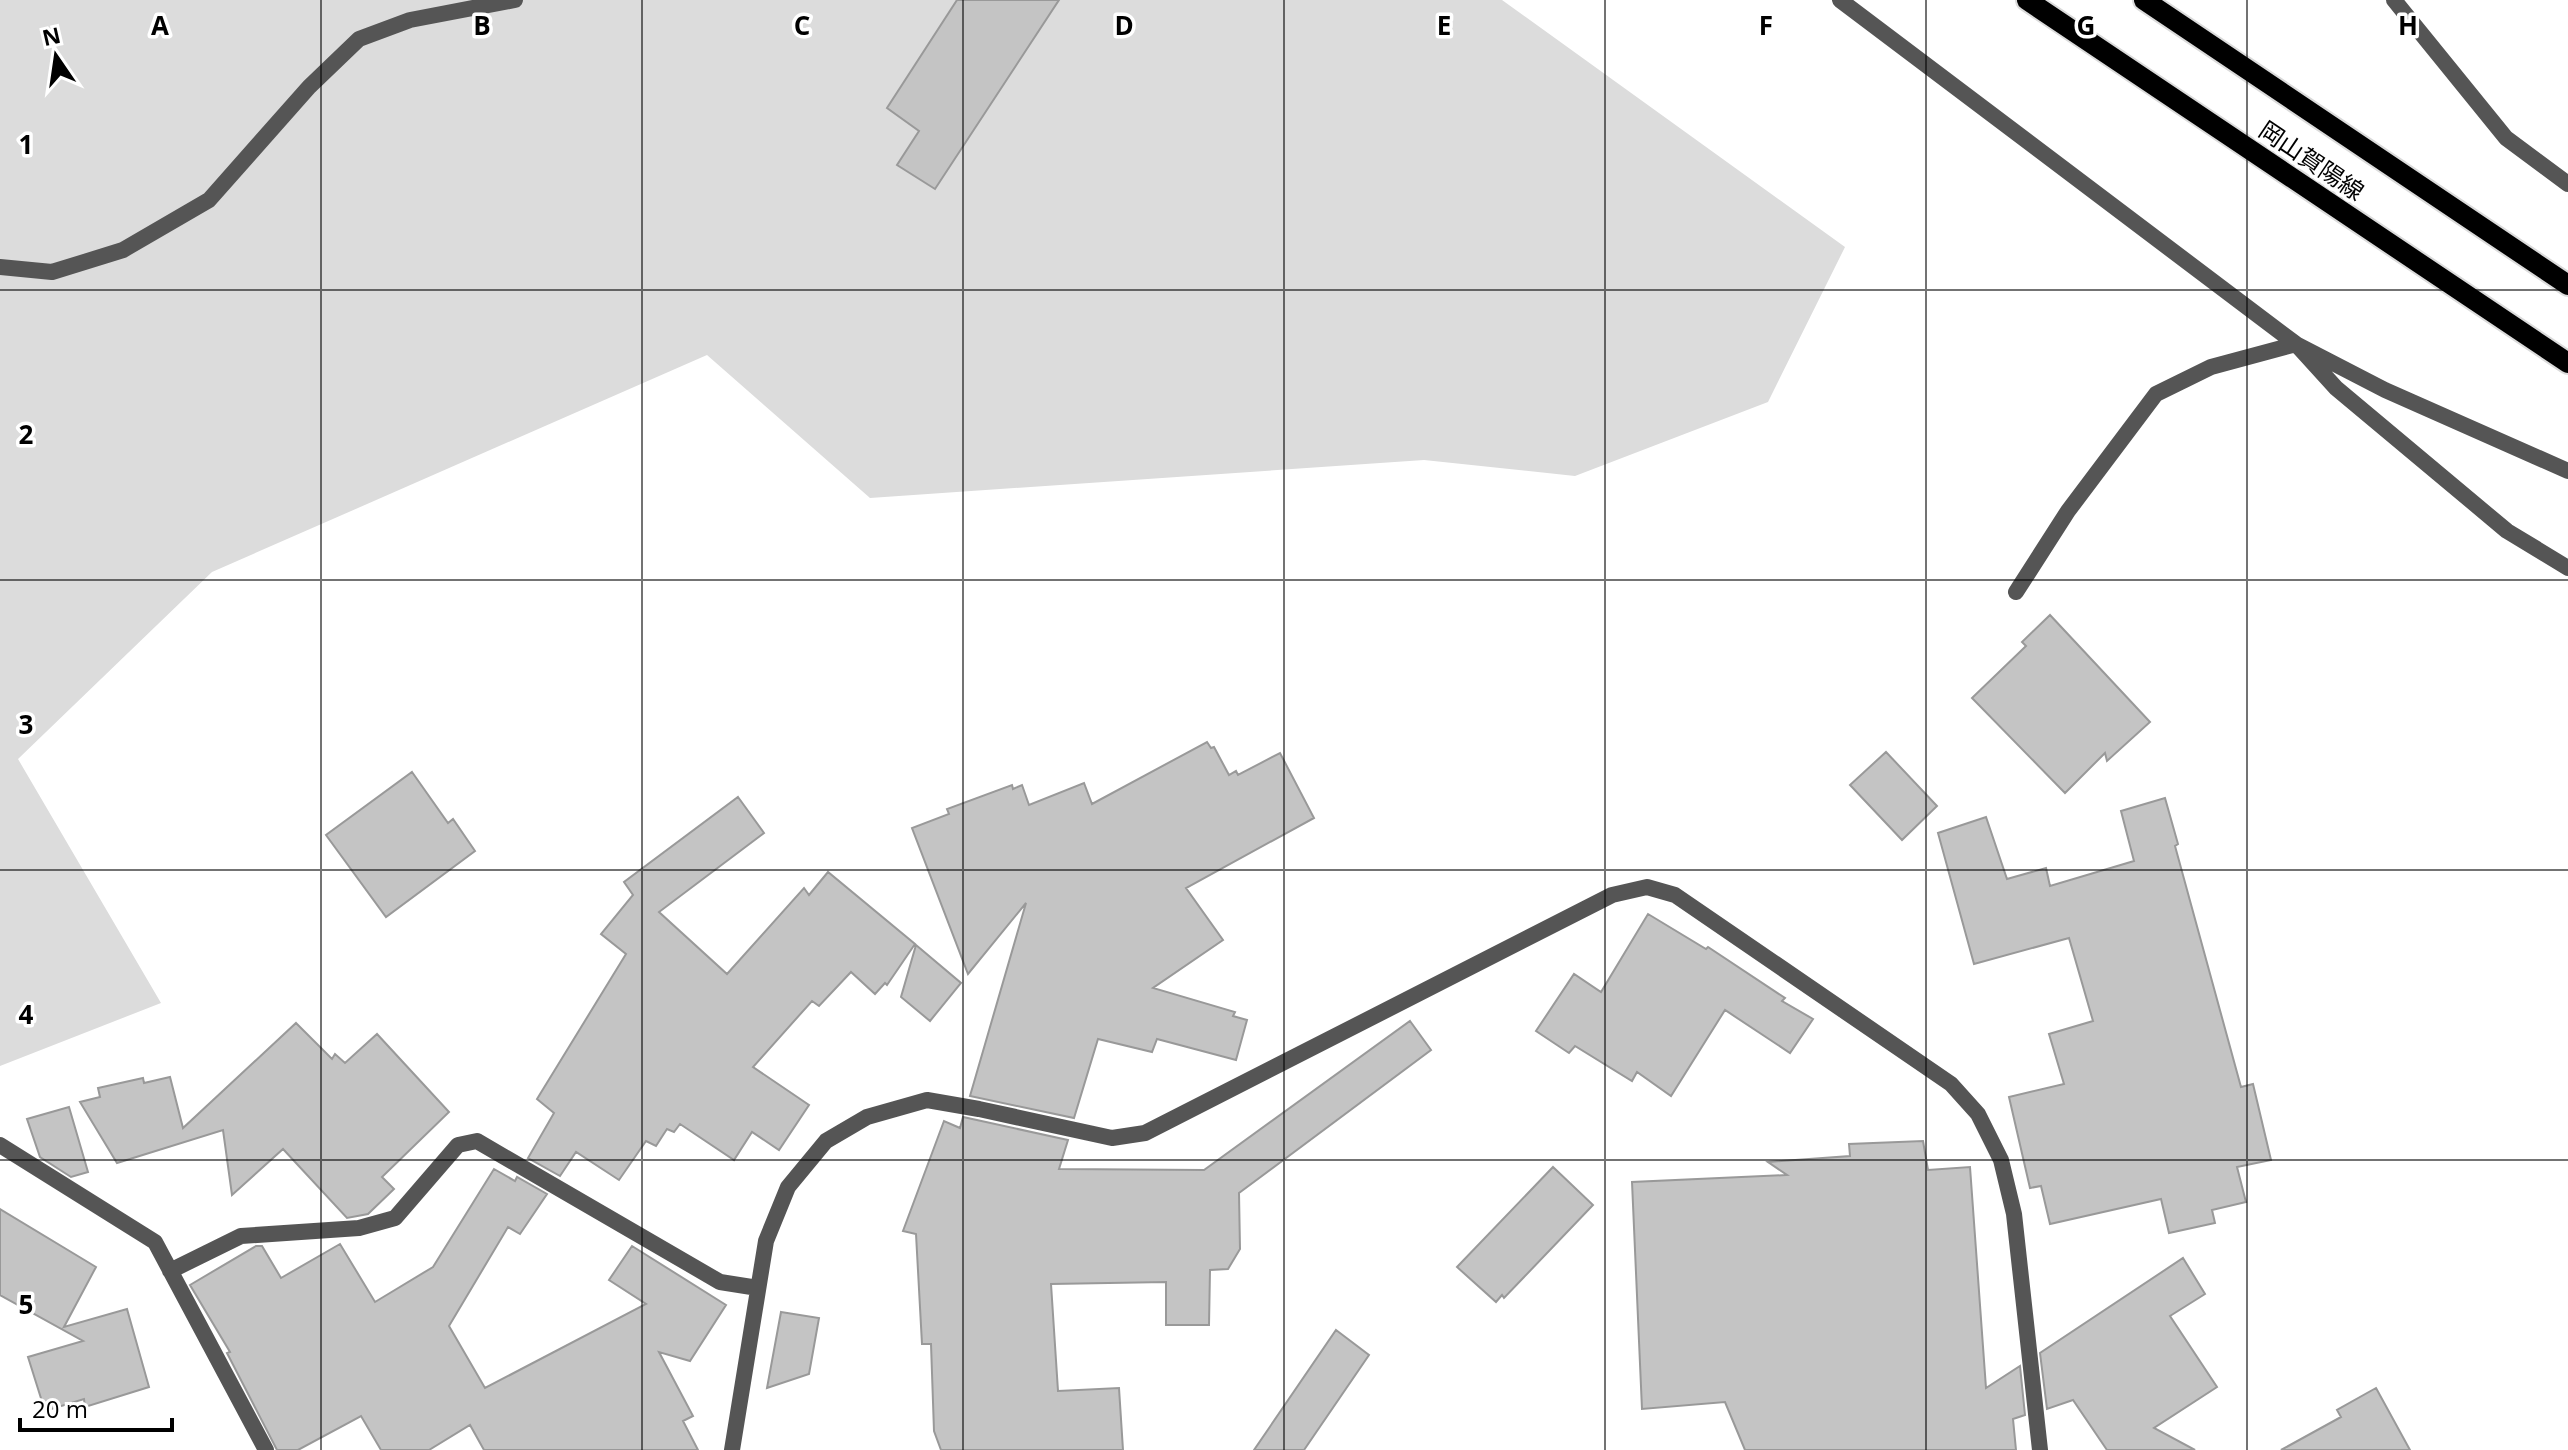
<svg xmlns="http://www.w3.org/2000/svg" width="2568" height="1450" viewBox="0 0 2568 1450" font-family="'Open Sans','Noto Sans JP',sans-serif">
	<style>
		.green { fill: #dcdcdc }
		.building { fill: #c4c4c4; stroke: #999; stroke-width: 2 }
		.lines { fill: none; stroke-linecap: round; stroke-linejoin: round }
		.primary-casing { stroke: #dbdbdb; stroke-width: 24 }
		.street { stroke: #555; stroke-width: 16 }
		.primary { stroke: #000; stroke-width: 20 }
		.grid { fill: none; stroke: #000; stroke-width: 2; stroke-opacity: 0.55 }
		.labels { text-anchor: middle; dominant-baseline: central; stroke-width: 7; stroke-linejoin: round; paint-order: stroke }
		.street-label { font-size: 24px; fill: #000; stroke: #fff }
		.grid-label { font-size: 26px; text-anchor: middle; font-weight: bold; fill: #000; stroke: #fff; stroke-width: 7; stroke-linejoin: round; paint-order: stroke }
	</style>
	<rect width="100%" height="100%" fill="#fff"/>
	<path class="green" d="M 0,0 L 1502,0 L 1845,247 L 1768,402 L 1575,476 L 1424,460 L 870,498 L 707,355 L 212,572 L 18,759 L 161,1003 L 0,1066 Z"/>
	<path class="building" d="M 957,0 L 1059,0 L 935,189 L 897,165 L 919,131 L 887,108 Z
		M 2050,615 L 2150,722 L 2107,761 L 2105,753 L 2065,793 L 1972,698 L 2026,646 L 2022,642 Z
		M 1207,742 L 1211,748 L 1214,747 L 1229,775 L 1236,771 L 1238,775 L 1280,753 L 1314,818 L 1186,888 L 1223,940 L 1153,988 L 1235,1012 L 1233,1016 L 1247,1020 L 1236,1060 L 1157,1039 L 1152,1052 L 1098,1039 L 1074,1118 L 970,1096 L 1026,903 L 968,974 L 912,828 L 949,814 L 947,809 L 1012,785 L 1013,789 L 1022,785 L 1029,805 L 1084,783 L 1092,804 Z
		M 1886,752 L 1937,806 L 1902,840 L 1850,785 Z
		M 412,772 L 448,823 L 453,819 L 475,851 L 386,917 L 326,835 Z
		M 738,797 L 764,833 L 659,912 L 727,974 L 804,888 L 809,895 L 828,872 L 915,944 L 887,985 L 885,983 L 875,994 L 851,972 L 819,1006 L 812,1001 L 753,1067 L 809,1105 L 779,1150 L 752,1132 L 734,1160 L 680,1124 L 674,1132 L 667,1129 L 656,1146 L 646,1141 L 619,1180 L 576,1152 L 560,1176 L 528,1158 L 554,1113 L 537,1099 L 626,954 L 601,934 L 633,895 L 624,882 Z
		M 2165,798 L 2178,844 L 2175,846 L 2241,1087 L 2253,1084 L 2271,1160 L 2237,1167 L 2246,1202 L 2212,1210 L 2215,1223 L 2169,1233 L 2161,1199 L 2050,1224 L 2041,1186 L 2030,1188 L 2009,1097 L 2064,1084 L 2049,1034 L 2093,1021 L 2069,938 L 1974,964 L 1938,833 L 1986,817 L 2007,879 L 2046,868 L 2050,886 L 2134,861 L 2121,811 Z
		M 1648,914 L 1706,949 L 1708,947 L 1785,998 L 1782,1001 L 1813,1019 L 1790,1053 L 1725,1010 L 1671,1096 L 1637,1072 L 1632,1081 L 1575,1046 L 1569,1053 L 1536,1031 L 1574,974 L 1601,992 Z
		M 916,945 L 961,983 L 930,1021 L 901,997 Z
		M 1410,1021 L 1431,1050 L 1239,1193 L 1240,1249 L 1228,1269 L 1210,1270 L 1209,1325 L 1166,1325 L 1166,1282 L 1051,1284 L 1058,1391 L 1119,1388 L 1123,1450 L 941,1450 L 934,1431 L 931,1344 L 922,1344 L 916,1234 L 903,1231 L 944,1121 L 960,1128 L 963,1117 L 1068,1140 L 1059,1169 L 1204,1170 Z
		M 296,1023 L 332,1059 L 335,1054 L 345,1063 L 377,1034 L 449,1112 L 382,1177 L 394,1189 L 368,1214 L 347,1218 L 283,1149 L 232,1195 L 223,1130 L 117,1163 L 80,1102 L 100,1097 L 98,1088 L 143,1078 L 144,1083 L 170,1077 L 183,1128 Z
		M 69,1107 L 88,1172 L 71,1177 L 40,1157 L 27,1119 Z
		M 1923,1141 L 1928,1170 L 1970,1167 L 1986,1388 L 2020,1366 L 2025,1415 L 2013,1419 L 2016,1450 L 1745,1450 L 1725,1402 L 1642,1409 L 1632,1182 L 1787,1175 L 1768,1162 L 1850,1156 L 1849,1144 Z
		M 1553,1167 L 1593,1205 L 1504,1298 L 1502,1295 L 1496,1302 L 1457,1267 Z
		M 494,1169 L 515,1181 L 517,1177 L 547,1194 L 520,1234 L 508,1227 L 449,1326 L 485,1388 L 646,1304 L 609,1280 L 632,1246 L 726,1305 L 690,1361 L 659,1352 L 693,1416 L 683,1421 L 698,1450 L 484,1450 L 470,1425 L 429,1450 L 381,1450 L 361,1416 L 298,1450 L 277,1450 L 227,1353 L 230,1352 L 190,1285 L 256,1246 L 262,1246 L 281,1278 L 340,1244 L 375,1302 L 433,1267 Z
		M 0,1209 L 96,1267 L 64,1327 L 127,1309 L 149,1387 L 85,1407 L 84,1399 L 45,1411 L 28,1357 L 83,1341 L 0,1295 Z
		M 2183,1258 L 2205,1294 L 2170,1316 L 2217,1387 L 2154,1428 L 2195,1450 L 2107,1450 L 2073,1400 L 2047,1409 L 2040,1353 Z
		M 781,1312 L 819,1318 L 809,1374 L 767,1388 Z
		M 1336,1330 L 1369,1355 L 1304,1450 L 1254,1450 Z
		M 2376,1388 L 2410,1450 L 2281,1450 L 2341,1417 L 2337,1410 Z"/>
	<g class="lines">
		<defs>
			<path id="primary" d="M 2027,0 L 2568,363
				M 2144,0 L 2568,285"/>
		</defs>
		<use href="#primary" class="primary-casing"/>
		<path class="street" d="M 1840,0 L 2296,344 L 2336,388 L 2507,531 L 2568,568
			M 2394,0 L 2506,138 L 2568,184
			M 0,267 L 52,272 L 123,250 L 209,200 L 309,87 L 359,39 L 410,20 L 515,0
			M 2016,592 L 2068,511 L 2156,394 L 2211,367 L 2296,344 L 2385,390 L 2568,471
			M 0,1145 L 155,1242 L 266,1450
			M 170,1271 L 241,1236 L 359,1228 L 395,1218 L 458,1145 L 477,1141 L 720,1282 L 758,1288
			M 732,1450 L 766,1241 L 788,1187 L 826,1141 L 867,1117 L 927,1100 L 979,1109 L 1112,1138 L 1145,1133 L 1612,895 L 1647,887 L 1675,895 L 1951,1084 L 1978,1114 L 2001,1160 L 2014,1214 L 2040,1450"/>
		<use href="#primary" class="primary"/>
	</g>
	<path class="grid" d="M 321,0 L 321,1450M 642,0 L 642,1450M 963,0 L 963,1450M 1284,0 L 1284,1450M 1605,0 L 1605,1450M 1926,0 L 1926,1450M 2247,0 L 2247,1450M 0,290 L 2568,290M 0,580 L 2568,580M 0,870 L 2568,870M 0,1160 L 2568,1160"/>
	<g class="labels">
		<g class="street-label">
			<text transform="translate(2312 160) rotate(34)">岡山賀陽線</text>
		</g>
	</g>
	<g class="grid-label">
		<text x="160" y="35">A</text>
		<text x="482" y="35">B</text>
		<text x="802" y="35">C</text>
		<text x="1124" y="35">D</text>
		<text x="1444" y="35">E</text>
		<text x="1766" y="35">F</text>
		<text x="2086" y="35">G</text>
		<text x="2408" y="35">H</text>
		<text x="26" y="154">1</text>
		<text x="26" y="444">2</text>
		<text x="26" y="734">3</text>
		<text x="26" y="1024">4</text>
		<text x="26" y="1314">5</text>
	</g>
	<g transform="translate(56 56) rotate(347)" stroke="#ffffff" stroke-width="6" paint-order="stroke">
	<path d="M0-6L14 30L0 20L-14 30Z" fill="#000000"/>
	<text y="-12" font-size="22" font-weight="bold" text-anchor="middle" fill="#000000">N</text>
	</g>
	<path d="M20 1418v12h152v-12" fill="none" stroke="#000000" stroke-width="4"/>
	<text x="32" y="1418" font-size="24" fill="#000000" stroke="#ffffff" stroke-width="6" paint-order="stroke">20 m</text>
</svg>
